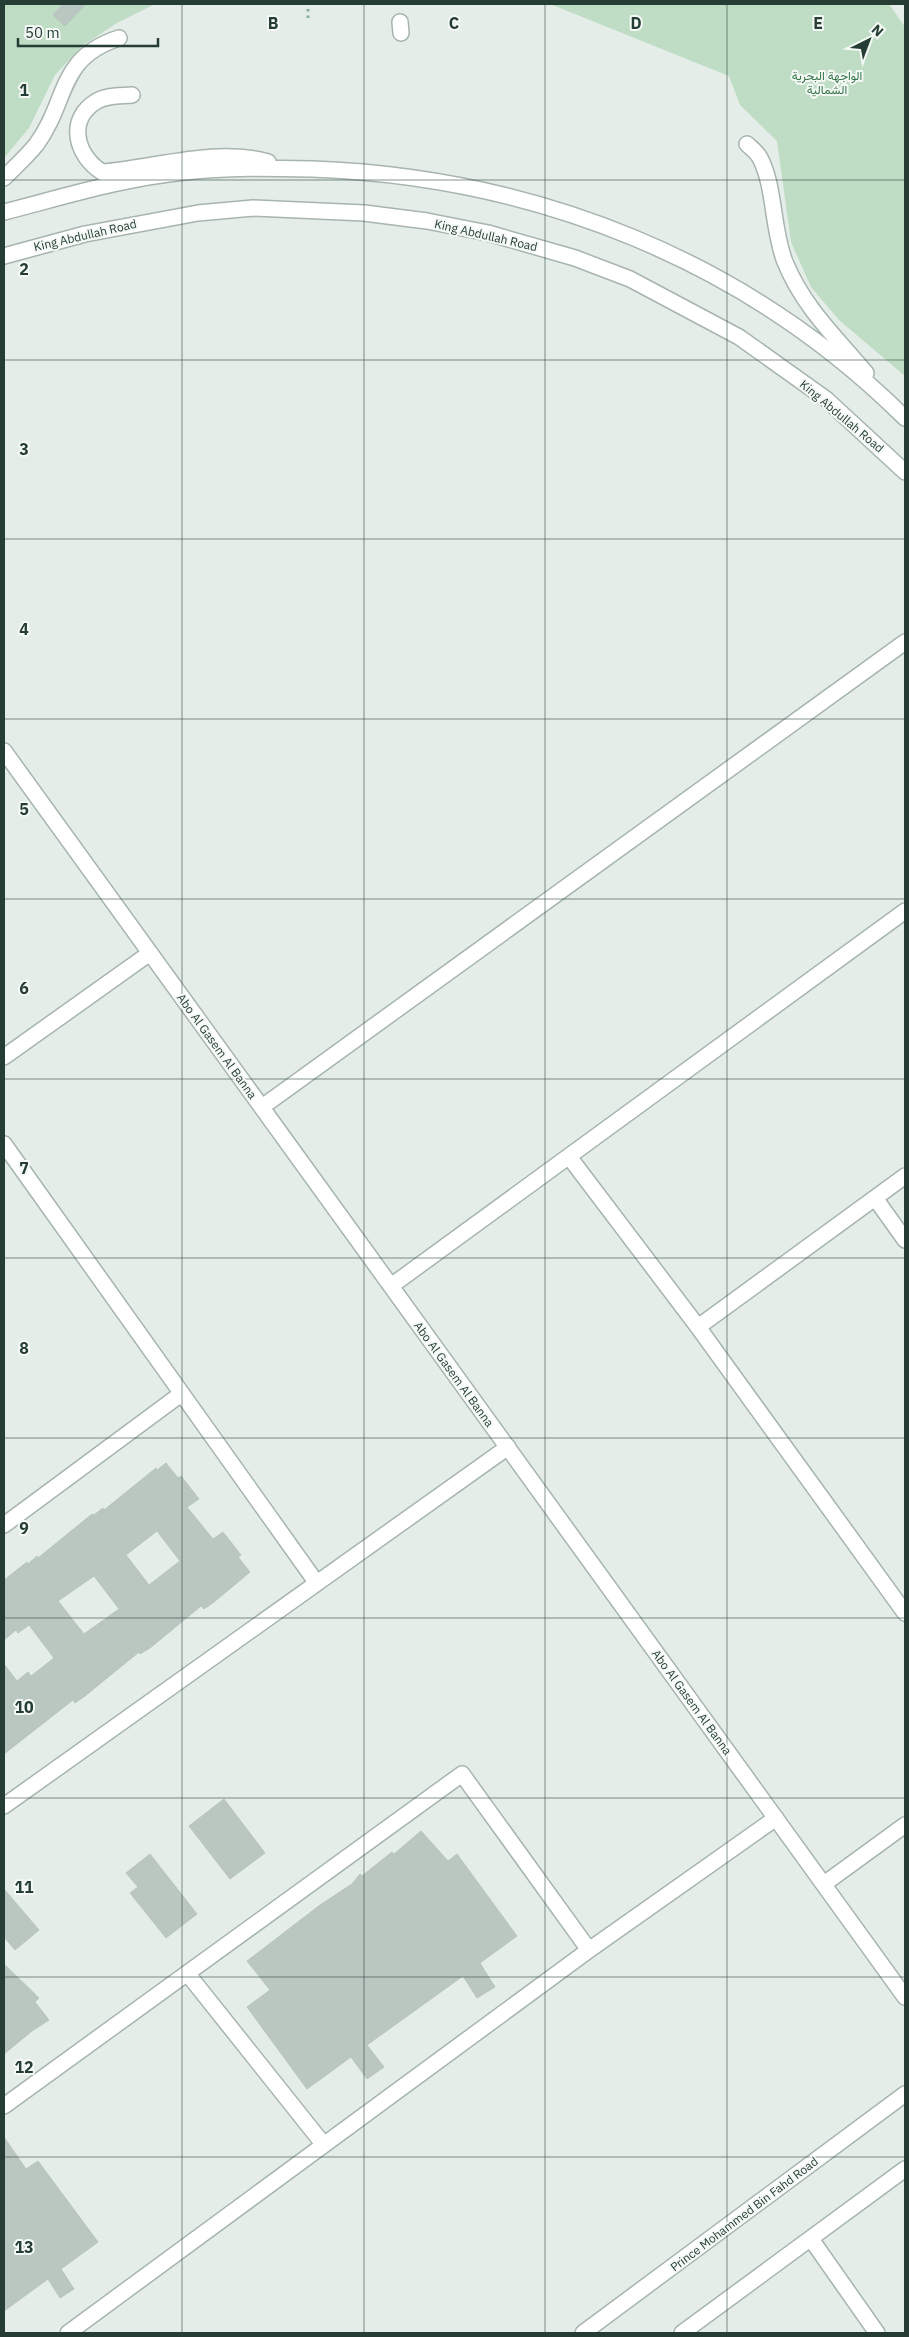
<svg xmlns="http://www.w3.org/2000/svg" width="909" height="2337" viewBox="0 0 909 2337" font-family="'IBM Plex Sans',Vazirmatn,sans-serif">
	<style>
		.green { fill: #bfdcc4 }
		.building { fill: #bac7c1; stroke: #b7c6be; fill-rule: evenodd }
		.lines { fill: none; stroke-linecap: round; stroke-linejoin: round }
		.minor-casing { stroke: #a7b5ae; stroke-width: 18 }
		.path { stroke: #87ae9e; stroke-width: 3; stroke-dasharray: 2.5 4; stroke-linecap: butt }
		.minor { stroke: #fff; stroke-width: 15 }
		.grid { fill: none; stroke: #253d34; stroke-width: 1; stroke-opacity: 0.55 }
		.labels { text-anchor: middle; dominant-baseline: central; stroke-width: 4; stroke-linejoin: round; paint-order: stroke }
		.park-label { font-size: 12px; fill: #317244; stroke: #f5f9f6 }
		.street-label { font-size: 12px; fill: #253d34; stroke: #f5f9f6 }
		.grid-label { font-size: 16px; text-anchor: middle; font-weight: bold; fill: #253d34; stroke: #f5f9f6; stroke-width: 4; stroke-linejoin: round; paint-order: stroke }
	</style>
	<rect width="100%" height="100%" fill="#e4ede8"/>
	<path class="green" d="M 4,4 L 155,4 L 117,23 L 82,46 L 55,75 L 29,128 L 4,158 Z
		M 550,4 L 889,4 L 905,27 L 905,376 L 839,320 L 811,287 L 791,242 L 777,141 L 740,105 L 729,76 Z"/>
	<path class="building" d="M 63,4 L 86,4 L 65,26 L 53,15 Z
		M 166,1463 L 178,1478 L 181,1476 L 199,1499 L 187,1507 L 213,1539 L 223,1532 L 241,1555 L 238,1557 L 250,1572 L 214,1602 L 204,1609 L 201,1606 L 150,1648 L 140,1654 L 139,1652 L 85,1696 L 75,1703 L 73,1700 L 4,1754 L 4,1664 L 17,1681 L 28,1672 L 31,1676 L 54,1658 L 29,1625 L 18,1633 L 16,1630 L 4,1640 L 4,1580 L 27,1562 L 28,1564 L 37,1556 L 38,1558 L 92,1514 L 94,1515 L 103,1508 L 104,1510 L 156,1468 L 157,1470 ZM 157,1531 L 180,1561 L 149,1585 L 126,1555 ZM 94,1576 L 119,1609 L 84,1634 L 58,1601 Z
		M 224,1799 L 265,1853 L 230,1879 L 189,1826 Z
		M 421,1831 L 448,1861 L 457,1854 L 517,1936 L 480,1963 L 495,1987 L 477,1998 L 463,1976 L 367,2045 L 384,2067 L 367,2079 L 351,2057 L 307,2089 L 247,2007 L 270,1990 L 247,1961 L 320,1905 L 352,1884 L 360,1874 L 362,1876 L 392,1852 L 394,1854 Z
		M 150,1854 L 197,1914 L 166,1938 L 130,1893 L 138,1887 L 126,1873 Z
		M 4,1889 L 39,1930 L 15,1950 L 4,1937 Z
		M 4,1964 L 39,1998 L 35,2002 L 49,2020 L 32,2031 L 4,2054 Z
		M 4,2137 L 26,2169 L 38,2161 L 98,2242 L 61,2269 L 74,2289 L 60,2298 L 48,2279 L 4,2311 Z"/>
	<g class="lines">
		<defs>
			<path id="minor" d="M 400,22 L 401,33
				M 132,95 C 120,96 107,95 97,101 C 66,119 76,156 102,172 C 155,168 215,147 268,162
				M 747,144 C 751,148 757,152 760,158 C 775,186 772,229 785,262 C 804,308 835,336 866,373
				M 4,178 C 15,167 26,157 36,145 C 69,100 57,58 119,38
				M 4,212 C 63,197 123,178 185,172 C 227,167 270,168 312,169 C 535,177 746,260 905,418
				M 4,256 L 85,234 L 198,213 L 253,208 L 364,213 L 427,221 L 488,233 L 575,258 L 630,279 L 739,337 L 826,399 L 905,472
				M 4,751 L 905,1997
				M 4,1057 L 150,953
				M 262,1107 L 905,642
				M 4,1144 L 316,1582
				M 570,1158 L 698,1327 L 905,1613
				M 875,1198 L 905,1240
				M 391,1286 L 905,911
				M 698,1327 L 905,1176
				M 4,1525 L 181,1394
				M 4,1806 L 508,1447
				M 824,1884 L 905,1825
				M 187,1973 L 324,2145
				M 4,2106 L 462,1774 L 589,1950
				M 811,2239 L 877,2333
				M 68,2333 L 589,1950 L 776,1818
				M 583,2333 L 905,2094
				M 682,2333 L 905,2169"/>
		</defs>
		<use href="#minor" class="minor-casing"/>
		<path class="path" d="M 308,18 L 308,4"/>
		<use href="#minor" class="minor"/>
	</g>
	<path class="grid" d="M 182,4 L 182,2333M 364,4 L 364,2333M 545,4 L 545,2333M 727,4 L 727,2333M 4,180 L 905,180M 4,360 L 905,360M 4,539 L 905,539M 4,719 L 905,719M 4,899 L 905,899M 4,1079 L 905,1079M 4,1258 L 905,1258M 4,1438 L 905,1438M 4,1618 L 905,1618M 4,1798 L 905,1798M 4,1977 L 905,1977M 4,2157 L 905,2157"/>
	<g class="labels">
		<g class="park-label">
			<text x="827" y="75">الواجهة البحرية<tspan x="827" dy="14">الشمالية</tspan></text>
		</g>
		<g class="street-label">
			<text transform="translate(85 235) rotate(-13)">King Abdullah Road</text>
			<text transform="translate(486 235) rotate(13)">King Abdullah Road</text>
			<text transform="translate(842 416) rotate(40)">King Abdullah Road</text>
			<text transform="translate(217 1046) rotate(54)">Abo Al Gasem Al Banna</text>
			<text transform="translate(454 1374) rotate(54)">Abo Al Gasem Al Banna</text>
			<text transform="translate(692 1702) rotate(54)">Abo Al Gasem Al Banna</text>
			<text transform="translate(744 2214) rotate(-37)">Prince Mohammed Bin Fahd Road</text>
		</g>
	</g>
	<g class="grid-label">
		<text x="273" y="29">B</text>
		<text x="454" y="29">C</text>
		<text x="636" y="29">D</text>
		<text x="818" y="29">E</text>
		<text x="24" y="96">1</text>
		<text x="24" y="275">2</text>
		<text x="24" y="455">3</text>
		<text x="24" y="635">4</text>
		<text x="24" y="815">5</text>
		<text x="24" y="994">6</text>
		<text x="24" y="1174">7</text>
		<text x="24" y="1354">8</text>
		<text x="24" y="1534">9</text>
		<text x="24" y="1713">10</text>
		<text x="24" y="1893">11</text>
		<text x="24" y="2073">12</text>
		<text x="24" y="2253">13</text>
	</g>
	<rect width="909" height="2337" fill="none" stroke="#253d34" stroke-width="10"/>
	<g transform="translate(869 40) rotate(42)" stroke="#f5f9f6" stroke-width="4" paint-order="stroke">
	<path d="M0-4L9 19L0 12L-9 19Z" fill="#253d34"/>
	<text y="-8" font-size="14" font-weight="bold" text-anchor="middle" fill="#253d34">N</text>
	</g>
	<path d="M18 38v8h140v-8" fill="none" stroke="#253d34" stroke-width="2.5"/>
	<text x="25" y="38" font-size="15" fill="#253d34" stroke="#f5f9f6" stroke-width="4" paint-order="stroke">50 m</text>
</svg>
